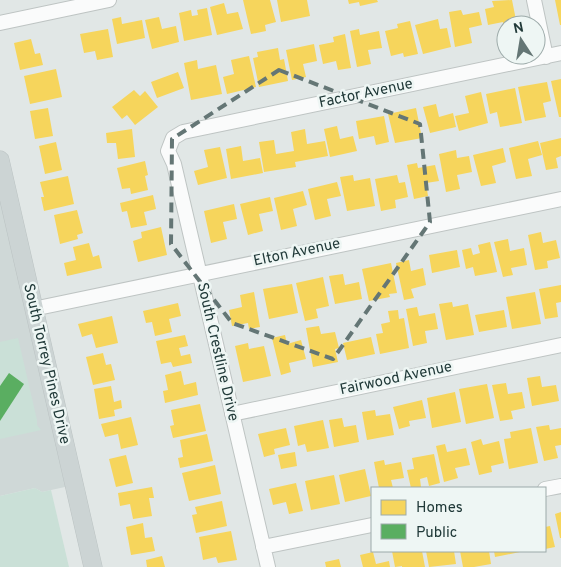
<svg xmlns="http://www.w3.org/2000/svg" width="561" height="567" viewBox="0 0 561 567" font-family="Overpass,sans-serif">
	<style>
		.built { fill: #cfd8d7 }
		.green { fill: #cae0d7 }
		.homes { fill: #f6d55c }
		.public { fill: #5aae61 }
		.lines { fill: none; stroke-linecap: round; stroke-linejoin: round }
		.minor-casing { stroke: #bec4c3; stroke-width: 16 }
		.major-casing { stroke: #bbc3c3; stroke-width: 19 }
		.minor { stroke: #fafbfb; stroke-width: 14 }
		.major { stroke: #ccd4d4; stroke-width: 18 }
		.marked { fill: none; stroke: #647675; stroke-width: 4; stroke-dasharray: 10 6; stroke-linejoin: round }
		.labels { text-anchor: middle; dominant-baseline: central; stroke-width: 5; stroke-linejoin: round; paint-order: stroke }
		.street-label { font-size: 15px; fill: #203938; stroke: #eef6f4 }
	</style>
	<rect width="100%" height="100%" fill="#e1e7e6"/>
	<path class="built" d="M 0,160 L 74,485 L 42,492 L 35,488 L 0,496 Z"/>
	<path class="green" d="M 18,338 L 37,420 L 37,425 L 41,430 L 0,439 L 0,342 Z
		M 35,488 L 42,492 L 51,490 L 69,567 L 0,567 L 0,496 Z"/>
	<path class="homes" d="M 243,0 L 270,0 L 276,22 L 265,25 L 266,31 L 251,34 Z
		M 277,0 L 307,0 L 310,16 L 281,22 Z
		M 348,0 L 377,0 L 378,2 L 360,6 L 359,2 L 349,4 Z
		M 512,0 L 517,25 L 506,25 L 505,34 L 503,22 L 488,25 L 485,9 L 494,7 L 492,1 Z
		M 555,0 L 561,0 L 561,25 L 560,25 Z
		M 224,3 L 227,14 L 238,12 L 243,29 L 217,35 L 210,7 Z
		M 207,8 L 212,35 L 184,41 L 179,13 L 191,10 L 192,16 L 198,15 L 197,10 Z
		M 461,10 L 463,15 L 479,12 L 482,25 L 469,28 L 472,43 L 455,47 L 449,12 Z
		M 121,17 L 122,24 L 142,20 L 145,38 L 117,44 L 112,19 Z
		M 159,17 L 162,29 L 176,26 L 179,42 L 152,49 L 145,20 Z
		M 438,19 L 440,29 L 447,28 L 451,47 L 423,54 L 415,25 Z
		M 410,21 L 418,54 L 404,57 L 403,53 L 391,56 L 385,31 L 398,28 L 397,24 Z
		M 108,29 L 113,57 L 97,60 L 95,51 L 84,53 L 80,34 Z
		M 359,29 L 360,35 L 379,31 L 382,48 L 368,50 L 371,64 L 357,67 L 350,31 Z
		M 345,34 L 351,68 L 338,70 L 336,61 L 323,64 L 319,45 L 334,42 L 333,37 Z
		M 31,39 L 35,54 L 40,53 L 43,65 L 20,70 L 14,43 Z
		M 314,44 L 317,61 L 303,64 L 306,77 L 292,80 L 286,50 Z
		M 278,48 L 280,60 L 284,59 L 288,81 L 259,87 L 253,58 L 258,57 L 257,52 Z
		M 249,56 L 256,87 L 227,94 L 223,77 L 234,74 L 231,60 Z
		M 197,60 L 198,69 L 216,65 L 222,94 L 191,100 L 184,63 Z
		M 56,69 L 62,97 L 30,104 L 24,76 Z
		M 178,72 L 184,88 L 157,98 L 151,82 Z
		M 561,79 L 561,117 L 559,117 L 551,81 Z
		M 547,82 L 551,101 L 543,103 L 546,117 L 525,121 L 518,87 Z
		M 515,88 L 522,123 L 500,127 L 497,112 L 490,114 L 486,94 Z
		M 134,90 L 140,96 L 145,91 L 158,107 L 135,125 L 127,115 L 122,119 L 112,107 Z
		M 481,92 L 488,123 L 459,131 L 455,116 L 469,113 L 465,96 Z
		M 436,104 L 439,117 L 453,113 L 456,127 L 430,133 L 423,107 Z
		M 48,108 L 53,136 L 35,139 L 30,111 Z
		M 416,108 L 422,138 L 395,143 L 388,114 Z
		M 384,116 L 389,142 L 376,145 L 374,136 L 359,139 L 356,121 Z
		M 337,126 L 340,139 L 353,136 L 357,151 L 330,157 L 324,129 Z
		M 132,129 L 135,157 L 118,159 L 116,143 L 107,143 L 106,133 Z
		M 305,129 L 307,144 L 325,141 L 328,156 L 295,162 L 296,167 L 264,172 L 259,142 L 274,140 L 276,154 L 294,151 L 291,132 Z
		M 561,138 L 561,156 L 556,158 L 558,168 L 546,170 L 540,143 Z
		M 538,141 L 542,155 L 528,159 L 532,176 L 516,179 L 509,148 Z
		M 56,142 L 62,170 L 45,174 L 39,146 Z
		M 241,146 L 243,161 L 260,158 L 263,173 L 231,179 L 226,149 Z
		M 220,147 L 227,178 L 198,185 L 194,171 L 208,167 L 204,150 Z
		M 503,148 L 506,162 L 492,166 L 496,183 L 481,186 L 473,155 Z
		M 456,150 L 457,158 L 469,156 L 472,172 L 457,175 L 460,189 L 446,192 L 439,154 Z
		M 145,161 L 148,175 L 145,176 L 148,190 L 131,194 L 130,188 L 122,189 L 117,168 Z
		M 417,163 L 418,168 L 435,165 L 439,181 L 426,183 L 428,196 L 414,199 L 407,165 Z
		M 353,175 L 354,181 L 370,178 L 375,206 L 347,211 L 340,177 Z
		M 397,175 L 399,183 L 405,182 L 408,197 L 395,200 L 396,208 L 381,211 L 375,179 Z
		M 68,176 L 74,204 L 44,211 L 41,197 L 44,197 L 40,182 Z
		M 337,182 L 341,196 L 327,199 L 331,216 L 315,220 L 308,189 Z
		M 303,191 L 307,205 L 293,209 L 297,226 L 281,230 L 274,198 Z
		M 153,195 L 156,209 L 144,212 L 147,225 L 131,228 L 127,211 L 122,212 L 120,203 Z
		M 270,197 L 273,211 L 259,214 L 263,231 L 248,235 L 240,204 Z
		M 234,204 L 237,219 L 223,222 L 227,239 L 211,243 L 204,211 Z
		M 77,210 L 83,233 L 77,235 L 78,239 L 60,244 L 54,215 Z
		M 161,227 L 167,255 L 138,262 L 133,241 L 142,238 L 141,232 Z
		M 541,232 L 543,243 L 556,240 L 560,258 L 547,261 L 548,268 L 535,270 L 528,235 Z
		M 508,239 L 510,251 L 524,248 L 527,265 L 511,268 L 513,275 L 503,277 L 494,242 Z
		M 490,242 L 497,272 L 475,276 L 473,267 L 466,269 L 462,250 L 471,248 L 473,255 L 480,253 L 478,245 Z
		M 89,243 L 93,257 L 99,255 L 102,268 L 67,276 L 64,263 L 76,260 L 73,247 Z
		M 457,250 L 460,267 L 432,273 L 429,255 Z
		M 409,260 L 411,271 L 423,268 L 426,285 L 411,289 L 414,298 L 404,300 L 396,263 Z
		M 391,263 L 397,293 L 389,294 L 390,297 L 369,301 L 362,269 Z
		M 343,274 L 345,285 L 359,282 L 362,299 L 335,304 L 329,276 Z
		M 323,277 L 329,306 L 316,309 L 318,318 L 305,321 L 296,283 Z
		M 292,284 L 298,313 L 269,319 L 263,289 Z
		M 561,285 L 561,302 L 556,303 L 558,317 L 545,319 L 539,289 Z
		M 254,292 L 260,327 L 249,329 L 248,323 L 232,326 L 229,310 L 242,307 L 240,295 Z
		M 535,292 L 541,324 L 512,329 L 506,297 Z
		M 452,302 L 453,307 L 468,304 L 474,335 L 446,340 L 439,304 Z
		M 178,303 L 181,316 L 169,319 L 172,332 L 155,336 L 152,322 L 146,323 L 143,311 Z
		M 417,307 L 419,316 L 435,313 L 438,329 L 425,331 L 427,343 L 413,346 L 406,309 Z
		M 398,310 L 399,319 L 404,318 L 409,348 L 380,354 L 376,334 L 383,333 L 381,324 L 390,322 L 388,311 Z
		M 504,310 L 507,327 L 479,332 L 475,315 Z
		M 112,316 L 118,343 L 96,348 L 92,334 L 82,337 L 78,324 Z
		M 319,326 L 321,334 L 335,332 L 339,348 L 335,349 L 338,362 L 313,367 L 306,328 Z
		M 185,335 L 188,346 L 179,348 L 181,356 L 190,354 L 192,363 L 173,367 L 171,362 L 161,364 L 156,341 Z
		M 285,335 L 287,344 L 301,340 L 306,359 L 289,363 L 291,372 L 281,375 L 272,338 Z
		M 371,337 L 375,354 L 347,360 L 343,343 Z
		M 248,343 L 249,349 L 264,346 L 271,376 L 243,382 L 235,346 Z
		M 103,353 L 106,365 L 111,364 L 115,380 L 93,385 L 86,357 Z
		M 181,371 L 184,385 L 196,382 L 198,395 L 165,403 L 163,391 L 168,390 L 165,375 Z
		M 540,376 L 542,387 L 556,385 L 559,401 L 532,406 L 527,378 Z
		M 506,383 L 508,394 L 522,392 L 525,408 L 511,411 L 513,419 L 500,421 L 492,385 Z
		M 487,384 L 494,418 L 466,424 L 459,389 Z
		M 111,386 L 114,402 L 121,400 L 122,408 L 114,410 L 115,416 L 99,419 L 94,389 Z
		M 455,392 L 461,422 L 432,428 L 427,398 Z
		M 422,400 L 426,418 L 409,421 L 410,426 L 399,429 L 393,407 Z
		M 200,404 L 206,431 L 173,438 L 170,426 L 174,425 L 171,410 Z
		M 375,410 L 376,416 L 390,414 L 394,435 L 367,440 L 362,412 Z
		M 131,417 L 138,445 L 121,449 L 118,434 L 105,437 L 101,424 Z
		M 342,418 L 344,427 L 356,425 L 359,442 L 334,447 L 329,420 Z
		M 323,420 L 329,448 L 307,452 L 305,444 L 298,446 L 294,426 Z
		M 549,425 L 550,430 L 561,428 L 561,445 L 555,446 L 558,458 L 544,461 L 536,427 Z
		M 286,428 L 290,445 L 274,449 L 275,454 L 264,457 L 258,434 Z
		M 531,428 L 538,463 L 509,469 L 504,439 L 511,438 L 510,432 Z
		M 207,434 L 213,461 L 180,468 L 178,458 L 183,457 L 180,440 Z
		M 481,439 L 483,445 L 499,441 L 504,463 L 491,466 L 492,472 L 479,475 L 471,442 Z
		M 445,444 L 447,452 L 466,448 L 470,465 L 455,468 L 458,478 L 444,482 L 436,446 Z
		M 295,452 L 297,466 L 281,469 L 278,455 Z
		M 434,454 L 440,483 L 429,486 L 427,477 L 420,479 L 421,487 L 411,488 L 407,470 L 414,469 L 412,458 Z
		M 126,455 L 133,483 L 116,487 L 109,459 Z
		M 384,460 L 385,465 L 401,462 L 404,478 L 391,480 L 393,488 L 379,488 L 374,462 Z
		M 215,465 L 221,494 L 189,501 L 182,473 Z
		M 365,469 L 371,496 L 345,502 L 339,475 Z
		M 334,475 L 340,504 L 311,510 L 305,481 Z
		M 296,483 L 303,511 L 289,514 L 286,502 L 273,505 L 269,489 Z
		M 152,487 L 154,498 L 149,498 L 152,516 L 133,519 L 130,504 L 120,506 L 118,493 Z
		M 222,501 L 227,526 L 196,533 L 192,515 L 197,514 L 195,507 Z
		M 561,512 L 561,538 L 560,538 L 555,514 Z
		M 143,523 L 145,538 L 152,537 L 155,551 L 131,555 L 126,527 Z
		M 550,526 L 555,547 L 545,549 L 545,527 Z
		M 231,531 L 237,560 L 218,563 L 216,557 L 203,560 L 199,537 Z
		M 392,551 L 422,551 L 425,567 L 402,567 L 402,566 L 395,567 Z
		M 426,551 L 454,551 L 456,564 L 429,567 Z
		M 460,551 L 489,551 L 491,564 L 474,567 L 463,567 Z
		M 494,551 L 520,551 L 520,552 L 495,557 Z
		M 373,552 L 376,564 L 389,561 L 390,567 L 363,567 L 360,555 Z
		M 162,556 L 165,567 L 147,567 L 146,560 Z
		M 339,559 L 341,567 L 326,567 L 325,562 Z"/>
	<path class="public" d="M 9,373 L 24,384 L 0,421 L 0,386 Z"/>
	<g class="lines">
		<defs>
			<path id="minor" d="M 534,0 L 546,57
				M 0,23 L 109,0
				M 33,309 L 561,199
				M 232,414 L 561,345
				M 545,489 L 561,486
				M 263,547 L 372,525
				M 268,567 L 174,164 L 168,151 L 173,138 L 183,132 L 561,53"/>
			<path id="major" d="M 0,160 L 93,567"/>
		</defs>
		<use href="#minor" class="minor-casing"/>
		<use href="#major" class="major-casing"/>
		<use href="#minor" class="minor"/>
		<use href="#major" class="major"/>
	</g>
	<path class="marked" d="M 279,70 L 420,124 L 430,222 L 333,359 L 232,323 L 171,244 L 172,139 Z"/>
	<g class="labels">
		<g class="street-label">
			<text transform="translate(366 94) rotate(-12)">Factor Avenue</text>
			<text transform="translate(297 253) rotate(-12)">Elton Avenue</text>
			<text transform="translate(217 352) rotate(77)">South Crestline Drive</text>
			<text transform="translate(46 364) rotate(77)">South Torrey Pines Drive</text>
			<text transform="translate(396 379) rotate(-12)">Fairwood Avenue</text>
		</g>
	</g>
	<rect x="371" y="487" width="175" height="65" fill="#eef6f4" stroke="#9caaa9"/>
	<rect x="381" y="500" width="25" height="15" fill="#f6d55c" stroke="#9caaa9"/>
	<text x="416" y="512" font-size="15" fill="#203938">Homes</text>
	<rect x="381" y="524" width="25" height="15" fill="#5aae61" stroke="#9caaa9"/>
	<text x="416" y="537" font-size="15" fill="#203938">Public</text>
	<g transform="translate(521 40) rotate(348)"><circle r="24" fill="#eef6f4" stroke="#9caaa9"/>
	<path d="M0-4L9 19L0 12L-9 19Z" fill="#647675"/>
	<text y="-8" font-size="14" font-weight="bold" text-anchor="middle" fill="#203938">N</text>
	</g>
</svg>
